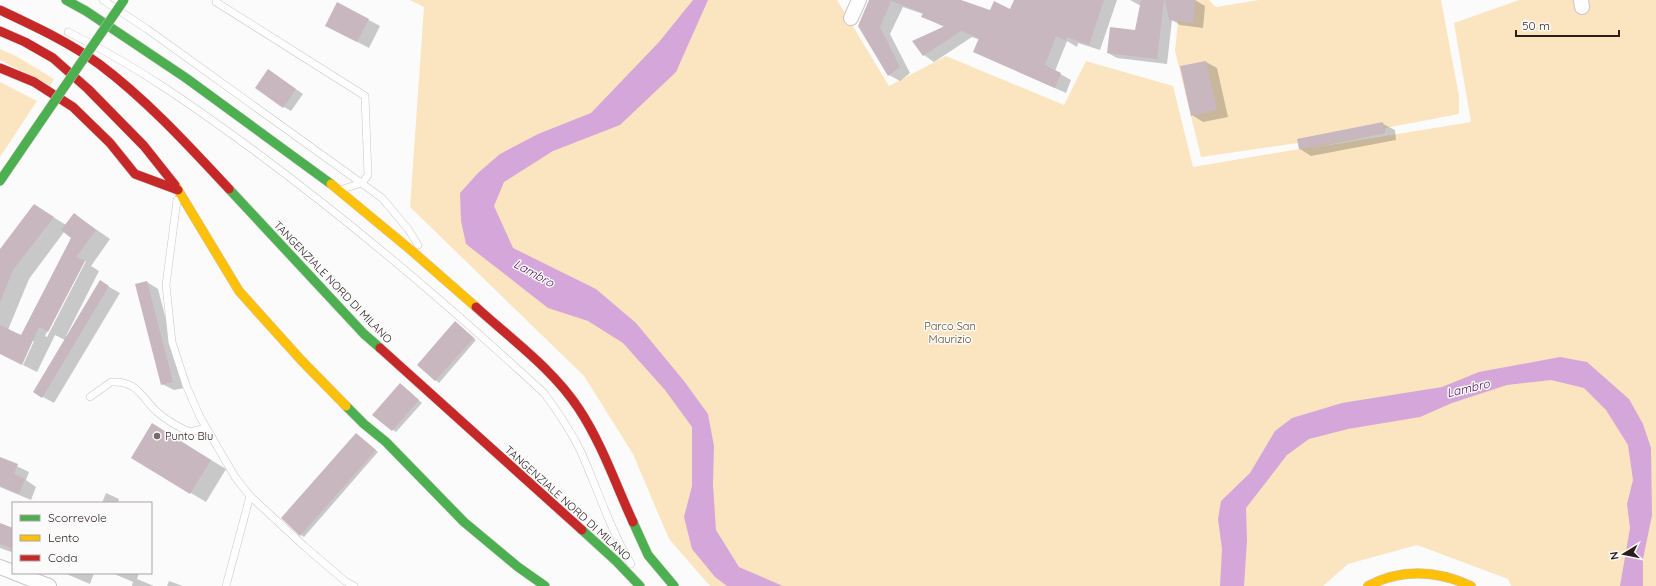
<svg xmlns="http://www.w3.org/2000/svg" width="1656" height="586" viewBox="0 0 1656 586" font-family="Quicksand,sans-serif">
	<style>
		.green { fill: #fbe5c1 }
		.water { fill: #d5a6d9 }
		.shadow { fill: #0003; fill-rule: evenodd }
		.building { fill: #c8b7bf }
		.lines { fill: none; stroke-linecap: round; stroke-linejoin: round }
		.lane-casing { stroke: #cdc5c5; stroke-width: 8 }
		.street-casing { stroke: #cdc5c5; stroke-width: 16 }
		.fast-casing { stroke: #cdc5c5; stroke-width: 10 }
		.slow-casing { stroke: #cdc5c5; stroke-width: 10 }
		.jam-casing { stroke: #cdc5c5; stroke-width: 10 }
		.lane { stroke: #fefefe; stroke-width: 7 }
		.street { stroke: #fefefe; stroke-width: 14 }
		.fast { stroke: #4caf50; stroke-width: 9 }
		.slow { stroke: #ffc107; stroke-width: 9 }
		.jam { stroke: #c62828; stroke-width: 9 }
		.fast-bridge-casing { stroke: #cdc5c5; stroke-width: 10; stroke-linecap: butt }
		.fast-bridge { stroke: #4caf50; stroke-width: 9 }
		.poi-dot { fill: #756b6b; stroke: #fbfbfb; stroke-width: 1.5 }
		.labels { text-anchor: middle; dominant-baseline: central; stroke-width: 3; stroke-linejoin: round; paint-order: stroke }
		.street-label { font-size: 11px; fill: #2d1e1d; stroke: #fbfbfb }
		.park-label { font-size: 11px; fill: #634c25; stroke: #fbfbfb }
		.poi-label { font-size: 11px; fill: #2d1e1d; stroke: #fbfbfb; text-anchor: start }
		.water-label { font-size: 12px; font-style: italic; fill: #4b0a51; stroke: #fbfbfb }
	</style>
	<rect width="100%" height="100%" fill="#fbfbfb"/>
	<path class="green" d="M 410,0 L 837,0 L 889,86 L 946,56 L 1064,105 L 1086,61 L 1173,86 L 1193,167 L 1299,149 L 1298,143 L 1201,157 L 1175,51 L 1180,0 L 1209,0 L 1216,7 L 1259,0 L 1441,0 L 1459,96 L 1459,114 L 1385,128 L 1385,133 L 1312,148 L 1471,122 L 1454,23 L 1519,0 L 1656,0 L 1656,586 L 1511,586 L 1508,579 L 1417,545 L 1348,564 L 1323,586 L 710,586 L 669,539 L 633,454 L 584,376 L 410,207 L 424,7 Z
		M 0,49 L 16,56 L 54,79 L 50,86 L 0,60 Z
		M 0,82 L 37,101 L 0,157 Z"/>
	<path class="water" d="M 693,0 L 708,0 L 676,72 L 620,125 L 553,151 L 504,182 L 494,206 L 513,248 L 596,289 L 636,323 L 684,381 L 708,414 L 714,446 L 713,484 L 716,530 L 739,567 L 783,586 L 727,586 L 715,577 L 692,549 L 684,517 L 692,486 L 692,427 L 665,390 L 623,343 L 588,321 L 548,308 L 466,244 L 461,221 L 460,193 L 478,173 L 500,154 L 538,134 L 591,113 L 659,42 Z
		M 1560,357 L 1587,362 L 1629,399 L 1643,424 L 1651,448 L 1652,515 L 1643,559 L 1643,586 L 1620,586 L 1630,528 L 1627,504 L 1633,480 L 1628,445 L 1606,410 L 1584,388 L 1551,380 L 1507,385 L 1452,403 L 1420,417 L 1348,429 L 1309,439 L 1287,455 L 1246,508 L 1247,540 L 1244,586 L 1220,586 L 1222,549 L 1218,519 L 1221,501 L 1250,473 L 1275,431 L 1292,418 L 1342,403 L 1442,387 L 1479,372 Z"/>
	<path class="shadow" d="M 870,0 L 958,0 L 990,12 L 1011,10 L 1016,0 L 1117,0 L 1100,50 L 1078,43 L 1077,47 L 1067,41 L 1055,71 L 1071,80 L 1066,93 L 974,52 L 980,40 L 972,37 L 934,62 L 924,55 L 944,27 L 923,17 L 923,14 L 903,7 L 890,34 L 910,73 L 900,81 L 889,75 Z
		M 1130,0 L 1195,0 L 1205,6 L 1203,28 L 1180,25 L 1172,20 L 1167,64 L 1117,58 L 1108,53 L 1136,31 L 1141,6 Z
		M 369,20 L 380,26 L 369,48 L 338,32 Z
		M 1206,62 L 1217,68 L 1228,117 L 1203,122 L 1192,115 Z
		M 275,75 L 303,94 L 291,111 L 284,107 Z
		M 1383,124 L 1395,130 L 1396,140 L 1311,156 L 1300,149 L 1298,139 Z
		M 34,205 L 66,225 L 74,214 L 110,239 L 91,266 L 99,271 L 66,336 L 67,337 L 100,282 L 120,293 L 54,403 L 34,392 L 65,340 L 55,335 L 37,372 L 23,365 L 34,341 L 32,341 L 21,364 L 0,353 L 0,250 ZM 64,232 L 72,238 L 21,336 L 8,330 L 29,279 ZM 84,261 L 86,261 L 47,337 L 45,336 Z
		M 147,282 L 158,289 L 184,388 L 174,390 L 162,384 Z
		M 458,325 L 476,340 L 439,383 L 418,364 Z
		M 404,387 L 422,403 L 396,432 L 393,430 Z
		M 167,433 L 226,469 L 206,502 L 132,458 Z
		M 359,437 L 378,452 L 304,537 L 301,535 Z
		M 0,458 L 29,472 L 26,480 L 36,487 L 31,500 L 0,487 Z
		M 106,493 L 119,499 L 118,503 L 102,503 Z
		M 0,524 L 13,529 L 13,550 L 11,552 L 0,548 Z
		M 64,573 L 94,573 L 90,584 Z
		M 112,573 L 139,573 L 137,579 L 154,586 L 132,586 L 133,582 Z
		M 169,581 L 183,586 L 167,586 Z"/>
	<path class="building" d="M 869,0 L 961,0 L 990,10 L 994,1 L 1010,9 L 1014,0 L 1104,0 L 1089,45 L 1067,37 L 1066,41 L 1056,36 L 1045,65 L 1061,73 L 1055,88 L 973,52 L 979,38 L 961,31 L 923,56 L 912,41 L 945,26 L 921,17 L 923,13 L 891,1 L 880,27 L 900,67 L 888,76 L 858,26 Z
		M 1141,0 L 1164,0 L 1157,59 L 1107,53 L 1110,27 L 1135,30 Z
		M 1165,0 L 1196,0 L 1193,23 L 1169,20 Z
		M 337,2 L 369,19 L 357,42 L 325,26 Z
		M 1206,61 L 1217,110 L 1191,116 L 1180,66 Z
		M 268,69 L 296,89 L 283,108 L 255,88 Z
		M 1383,122 L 1385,133 L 1299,149 L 1297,139 Z
		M 34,204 L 54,217 L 13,270 L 0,302 L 0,249 Z
		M 74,213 L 96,230 L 76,257 L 85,261 L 48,332 L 39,327 L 22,365 L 0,354 L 0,325 L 21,335 L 71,238 L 61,230 Z
		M 100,280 L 109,286 L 42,398 L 33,392 Z
		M 147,281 L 173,382 L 161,385 L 135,284 Z
		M 455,321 L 474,338 L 435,381 L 417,365 Z
		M 400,383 L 419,400 L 392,431 L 372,415 Z
		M 152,423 L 211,460 L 190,494 L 131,458 Z
		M 356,433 L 376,450 L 300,536 L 281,518 Z
		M 0,457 L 18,464 L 14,474 L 25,479 L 19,494 L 0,486 Z
		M 0,523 L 13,528 L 13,549 L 0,544 Z"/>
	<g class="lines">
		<defs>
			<path id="lane" d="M 103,0 L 147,29 L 382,198 L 408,229 L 418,245
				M 216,2 L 365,96 L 368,175 L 362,183 L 343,189
				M 68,32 C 136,65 196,108 256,152 C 357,227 452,308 544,393 C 558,412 571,431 581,452 C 598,490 610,529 631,564
				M 177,200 L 166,285 L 172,342 L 186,385 L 200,417 L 235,477 L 250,496 L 304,546 L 345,581 L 354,586
				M 90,397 L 111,382 C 137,381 140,395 156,411 C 166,420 178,427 190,432 L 206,428
				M 226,586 L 250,496"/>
			<path id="street" d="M 1581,0 L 1582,7
				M 851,18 L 859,0
				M 0,567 L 13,572
				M 15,573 L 49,586"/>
			<path id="fast" d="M 66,0 L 86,11 L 186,78 L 331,184
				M 0,181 L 43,118
				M 229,189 L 364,334 L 380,348
				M 346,406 L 364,424 L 386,442 L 464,522 L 518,567 L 545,586
				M 633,522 L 648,555 L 674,586
				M 582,530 L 616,561 L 640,586"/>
			<path id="slow" d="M 331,184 L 412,251 L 476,307
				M 175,185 L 239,291 L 301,360 L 346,406
				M 1368,586 C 1402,568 1436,570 1471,586"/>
			<path id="jam" d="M 0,10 C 34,26 69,42 99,64 C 147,100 189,146 229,189
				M 0,31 L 25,42 L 53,58 L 88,89 L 144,146 L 175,185
				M 0,68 L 34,82 L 73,107 L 110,143 L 135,174 L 178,190
				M 476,307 C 511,339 553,369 579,409 C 602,444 616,485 633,522
				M 380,348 L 582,530"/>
		</defs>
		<use href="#lane" class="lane-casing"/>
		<use href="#street" class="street-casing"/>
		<use href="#fast" class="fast-casing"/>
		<use href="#slow" class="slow-casing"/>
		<use href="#jam" class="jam-casing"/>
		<use href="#lane" class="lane"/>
		<use href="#street" class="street"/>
		<use href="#fast" class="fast"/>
		<use href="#slow" class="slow"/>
		<use href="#jam" class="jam"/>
		<defs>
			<path id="fast-bridge" d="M 43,118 L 124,0"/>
		</defs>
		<use href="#fast-bridge" class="fast-bridge-casing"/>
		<use href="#fast-bridge" class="fast-bridge"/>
	</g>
	<circle class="poi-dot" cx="157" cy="436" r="4"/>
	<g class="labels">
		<g class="street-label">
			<text transform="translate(333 282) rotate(46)">TANGENZIALE NORD DI MILANO</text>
			<text transform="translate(568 503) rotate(42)">TANGENZIALE NORD DI MILANO</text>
		</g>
		<g class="park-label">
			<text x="950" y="326">Parco San<tspan x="950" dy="13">Maurizio</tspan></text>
		</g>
		<g class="poi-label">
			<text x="165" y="436">Punto Blu</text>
		</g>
		<g class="water-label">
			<text transform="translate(534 273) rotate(29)">Lambro</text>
			<text transform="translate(1468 388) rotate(-13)">Lambro</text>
		</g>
	</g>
	<rect x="12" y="502" width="140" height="72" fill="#fbfbfb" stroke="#a9a3a2"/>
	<rect x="20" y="515" width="20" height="6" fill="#4caf50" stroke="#a9a3a2"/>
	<text x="48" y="522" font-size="12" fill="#2d1e1d">Scorrevole</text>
	<rect x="20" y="535" width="20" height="6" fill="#ffc107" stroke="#a9a3a2"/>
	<text x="48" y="542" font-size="12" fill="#2d1e1d">Lento</text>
	<rect x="20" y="555" width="20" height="6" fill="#c62828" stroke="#a9a3a2"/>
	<text x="48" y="562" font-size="12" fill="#2d1e1d">Coda</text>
	<g transform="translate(1624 554) rotate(260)" stroke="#fbfbfb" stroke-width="3" paint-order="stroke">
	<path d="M0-3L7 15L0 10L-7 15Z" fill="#2d1e1d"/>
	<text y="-6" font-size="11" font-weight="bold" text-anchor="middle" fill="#2d1e1d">N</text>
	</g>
	<path d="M1516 30v6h103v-6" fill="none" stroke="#2d1e1d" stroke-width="2"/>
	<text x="1522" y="30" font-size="12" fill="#2d1e1d" stroke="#fbfbfb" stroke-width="3" paint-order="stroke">50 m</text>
</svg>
